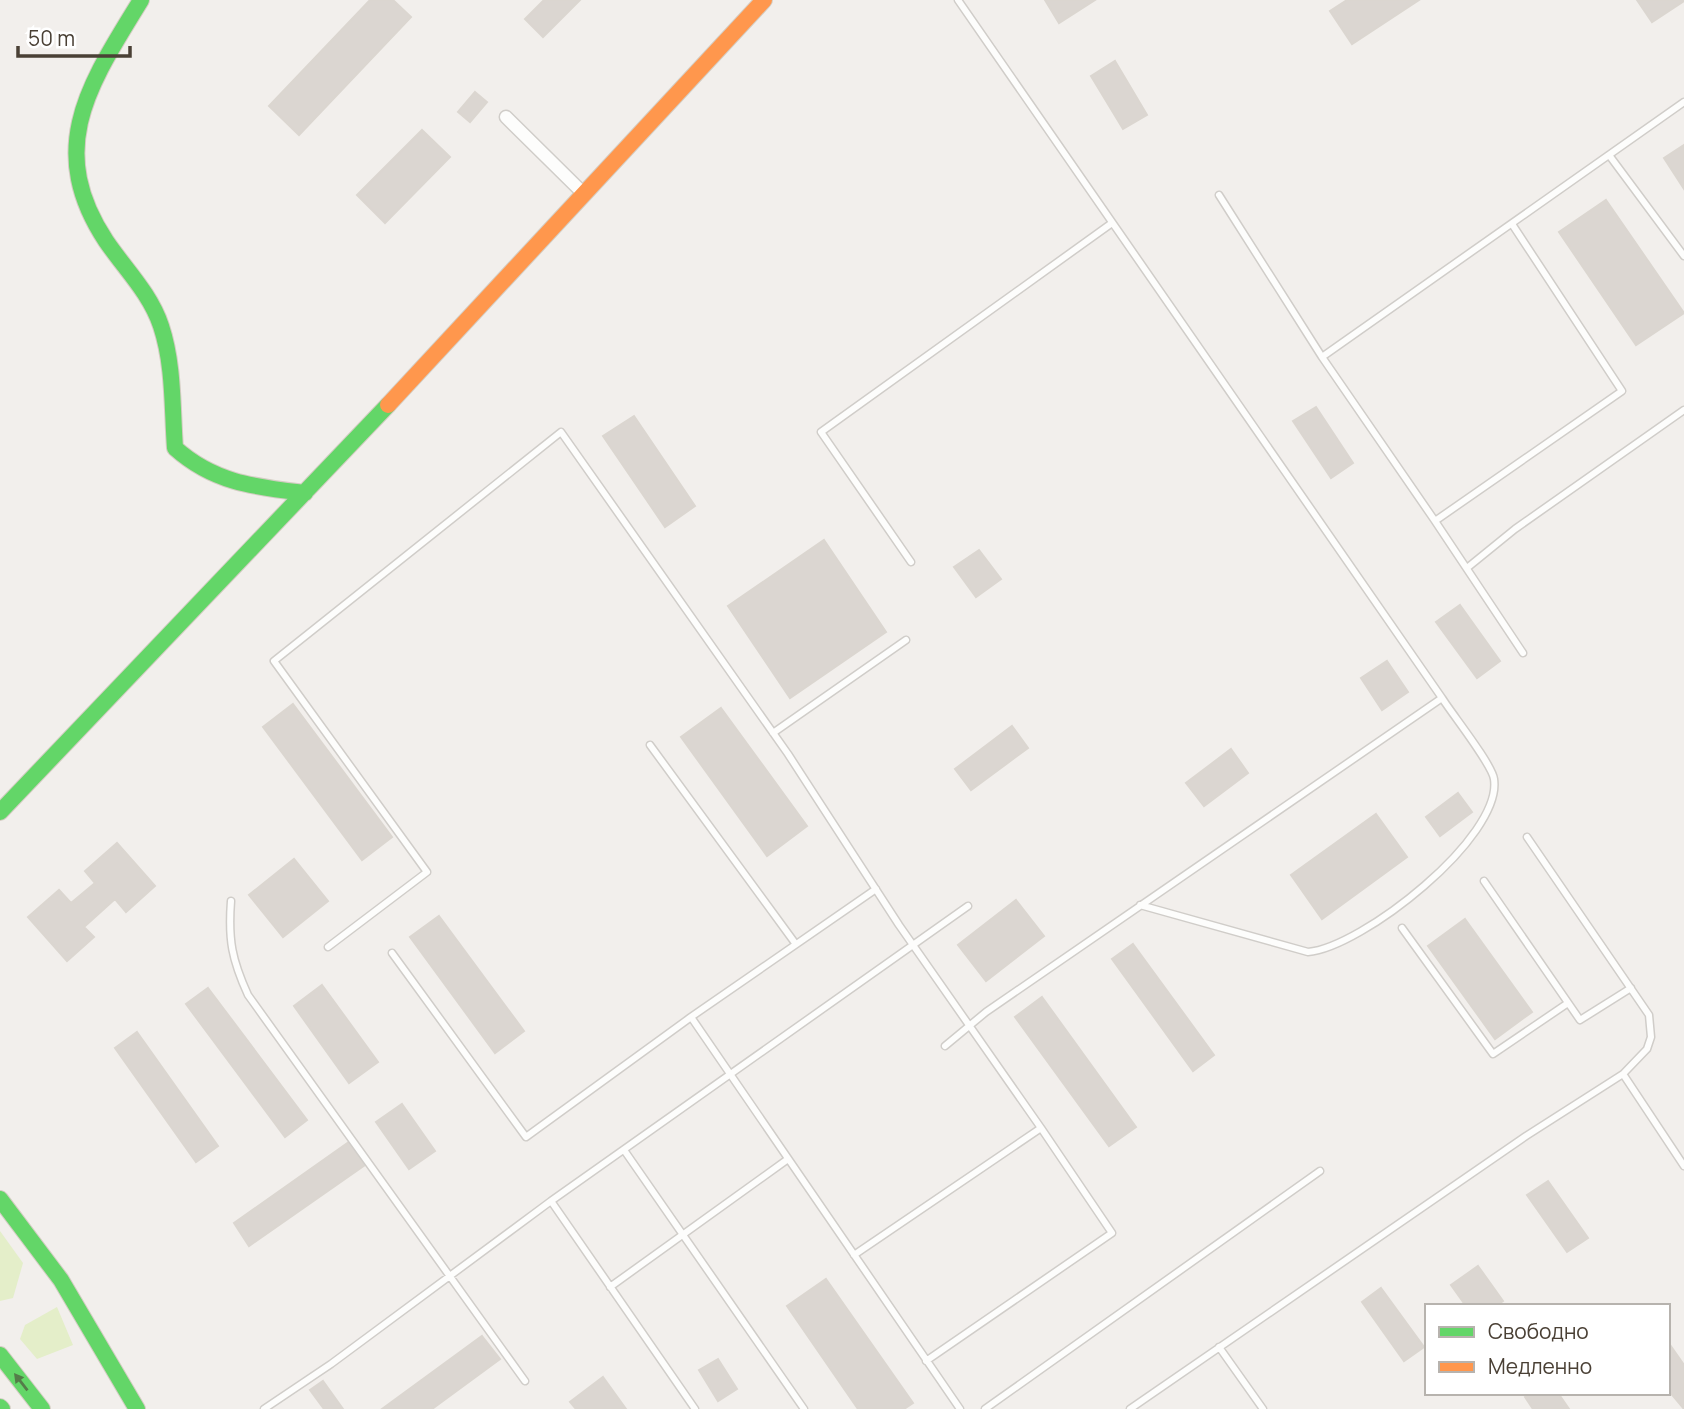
<svg xmlns="http://www.w3.org/2000/svg" width="1684" height="1409" viewBox="0 0 1684 1409" font-family="Manrope,sans-serif">
	<style>
		.green { fill: #e4eec9 }
		.building { fill: #dbd6d1; stroke: #dbd6d0; stroke-width: 2 }
		.lines { fill: none; stroke-linecap: round; stroke-linejoin: round }
		.lane-casing { stroke: #d0cdc9; stroke-width: 9 }
		.street-casing { stroke: #d0cdc9; stroke-width: 15 }
		.fast-casing { stroke: #d4cdc3; stroke-width: 18 }
		.slow-casing { stroke: #d4cdc3; stroke-width: 18 }
		.lane { stroke: #fdfdfc; stroke-width: 6 }
		.street { stroke: #fdfdfc; stroke-width: 12 }
		.fast { stroke: #63d668; stroke-width: 16 }
		.slow { stroke: #ff974d; stroke-width: 16 }
		.oneway { fill: #547c49 }
	</style>
	<rect width="100%" height="100%" fill="#f2efec"/>
	<path class="green" d="M 0,1231 L 23,1263 L 13,1298 L 0,1301 Z
		M 57,1307 L 73,1345 L 37,1359 L 20,1339 L 25,1325 Z"/>
	<path class="building" d="M 370,0 L 393,0 L 411,17 L 299,135 L 269,106 Z
		M 544,0 L 580,0 L 543,37 L 525,19 Z
		M 1045,0 L 1095,0 L 1059,23 Z
		M 1347,0 L 1419,0 L 1352,44 L 1330,11 Z
		M 1637,0 L 1684,0 L 1684,1 L 1652,22 Z
		M 1115,61 L 1147,115 L 1123,129 L 1091,76 Z
		M 475,92 L 487,102 L 470,122 L 458,112 Z
		M 422,130 L 450,157 L 385,223 L 357,195 Z
		M 1684,145 L 1684,189 L 1664,158 Z
		M 1606,200 L 1684,313 L 1636,345 L 1559,232 Z
		M 1316,407 L 1353,463 L 1331,478 L 1293,421 Z
		M 634,416 L 695,506 L 665,527 L 603,436 Z
		M 824,540 L 886,632 L 790,698 L 728,606 Z
		M 979,550 L 1001,579 L 976,597 L 954,567 Z
		M 1460,605 L 1500,661 L 1477,678 L 1436,622 Z
		M 1387,661 L 1408,692 L 1382,710 L 1361,678 Z
		M 293,704 L 392,837 L 362,860 L 263,727 Z
		M 721,708 L 807,826 L 767,856 L 681,737 Z
		M 1012,726 L 1028,748 L 971,790 L 955,769 Z
		M 1231,749 L 1248,773 L 1204,806 L 1186,783 Z
		M 1458,793 L 1472,812 L 1440,836 L 1426,817 Z
		M 1376,814 L 1407,857 L 1322,919 L 1291,875 Z
		M 117,843 L 155,886 L 126,912 L 115,899 L 84,927 L 94,937 L 67,961 L 28,917 L 59,890 L 71,903 L 95,883 L 85,871 Z
		M 294,859 L 328,901 L 283,937 L 249,895 Z
		M 1016,900 L 1044,936 L 986,981 L 958,945 Z
		M 439,916 L 524,1031 L 495,1053 L 410,937 Z
		M 1465,919 L 1532,1012 L 1495,1039 L 1428,946 Z
		M 1133,944 L 1214,1055 L 1193,1071 L 1112,959 Z
		M 322,985 L 378,1062 L 349,1083 L 294,1006 Z
		M 208,988 L 307,1120 L 285,1137 L 186,1004 Z
		M 1042,997 L 1136,1127 L 1109,1146 L 1015,1017 Z
		M 137,1032 L 218,1146 L 196,1162 L 115,1048 Z
		M 402,1104 L 435,1151 L 409,1169 L 376,1122 Z
		M 349,1142 L 365,1165 L 249,1246 L 234,1223 Z
		M 1548,1181 L 1588,1238 L 1567,1252 L 1527,1195 Z
		M 1478,1266 L 1503,1301 L 1496,1306 L 1466,1306 L 1451,1285 Z
		M 826,1279 L 913,1403 L 904,1409 L 858,1409 L 787,1306 Z
		M 1381,1288 L 1424,1347 L 1404,1361 L 1362,1302 Z
		M 482,1336 L 500,1359 L 432,1409 L 382,1409 Z
		M 1668,1342 L 1684,1365 L 1684,1409 L 1668,1390 Z
		M 718,1359 L 737,1389 L 718,1401 L 699,1370 Z
		M 603,1377 L 626,1409 L 576,1409 L 570,1402 Z
		M 323,1381 L 343,1409 L 324,1409 L 310,1390 Z
		M 1530,1393 L 1558,1393 L 1569,1409 L 1533,1409 L 1525,1397 Z"/>
	<g class="lines">
		<defs>
			<path id="lane" d="M 1609,155 L 1684,256
				M 1219,195 L 1322,357 L 1684,102
				M 1322,357 L 1435,521 L 1622,391 L 1512,224
				M 1435,521 L 1523,653
				M 911,562 L 821,432 L 1112,223
				M 1467,568 L 1515,529 L 1684,410
				M 773,733 L 906,640
				M 650,745 L 795,943
				M 1484,881 L 1580,1020 L 1631,988
				M 231,901 C 228,940 232,960 248,995 L 525,1381
				M 1140,905 L 1308,952 C 1361,948 1503,837 1494,779 C 1492,764 1452,714 1442,698
				M 1402,928 L 1493,1054 L 1568,1003
				M 328,947 L 427,872 L 274,661 L 561,432 L 788,754 L 899,925 L 1041,1128
				M 392,953 L 526,1137 L 691,1017 L 876,889
				M 691,1017 L 960,1409
				M 945,1046 L 986,1012 L 1442,698 L 958,0
				M 1623,1074 L 1684,1166
				M 624,1150 L 804,1409
				M 854,1255 L 1041,1128 L 1112,1233 L 926,1361
				M 610,1287 L 788,1159
				M 1219,1347 L 1263,1409
				M 264,1409 L 331,1364 L 551,1201
				M 695,1409 L 551,1201 L 968,906
				M 985,1409 L 1320,1171
				M 1130,1409 L 1526,1136 L 1623,1074 L 1647,1049 L 1651,1037 L 1649,1015 L 1527,837"/>
			<path id="street" d="M 506,117 L 584,194"/>
			<path id="fast" d="M 141,0 C 91,82 44,147 106,241 C 125,269 150,293 161,326 C 174,365 172,408 175,448 C 214,483 255,487 305,493
				M 0,812 L 388,405
				M 0,1199 L 61,1280 L 137,1409
				M 0,1355 L 42,1409
				M 0,1407 L 2,1409"/>
			<path id="slow" d="M 388,405 L 764,0"/>
		</defs>
		<use href="#lane" class="lane-casing"/>
		<use href="#street" class="street-casing"/>
		<use href="#fast" class="fast-casing"/>
		<use href="#slow" class="slow-casing"/>
		<use href="#lane" class="lane"/>
		<use href="#street" class="street"/>
		<use href="#fast" class="fast"/>
		<use href="#slow" class="slow"/>
	</g>
	<defs><path id="oneway-solid" d="M-6-.8H1V-3.2L6.5 0L1 3.2V.8H-6Z" transform="scale(1.75)"/></defs>
	<use class="oneway" href="#oneway-solid" transform="translate(21 1382) rotate(-128)"/>
	<rect x="1425" y="1304" width="245" height="91" fill="#ffffff" stroke="#b7b3ae" stroke-width="2"/>
	<rect x="1439" y="1327" width="35" height="10" fill="#63d668" stroke="#b7b3ae" stroke-width="2"/>
	<text x="1488" y="1339" font-size="21" fill="#4a4035">Свободно</text>
	<rect x="1439" y="1362" width="35" height="10" fill="#ff974d" stroke="#b7b3ae" stroke-width="2"/>
	<text x="1488" y="1374" font-size="21" fill="#4a4035">Медленно</text>
	<path d="M18 46v10h112v-10" fill="none" stroke="#4a4035" stroke-width="3.5"/>
	<text x="28" y="46" font-size="21" fill="#4a4035" stroke="#ffffff" stroke-width="5" paint-order="stroke">50 m</text>
</svg>
